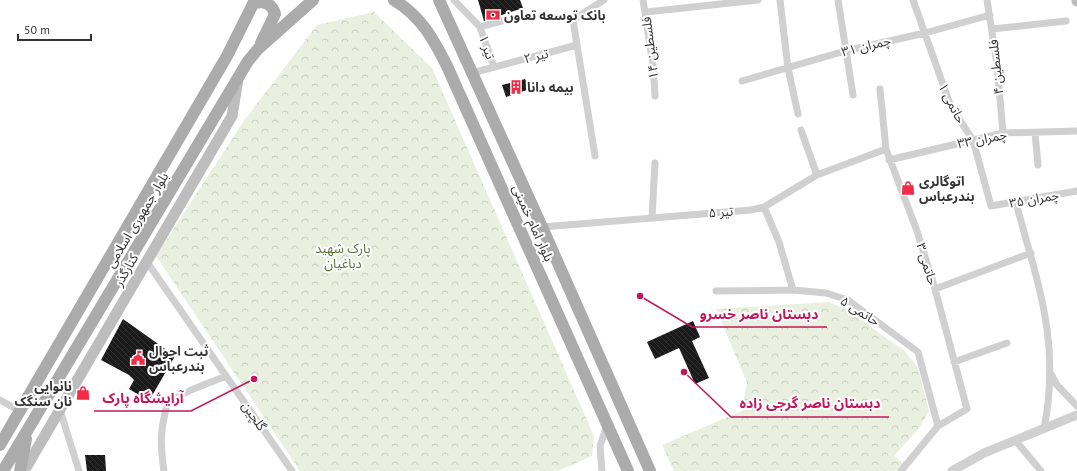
<svg xmlns="http://www.w3.org/2000/svg" width="1077" height="471" viewBox="0 0 1077 471" font-family="'PT Sans','Noto Sans Arabic',sans-serif">
	<style>
		.park { fill: url(#park-crowns) }
		.building { fill: url(#building-back-hatch) }
		.lines { fill: none; stroke-linecap: round; stroke-linejoin: round }
		.minor { stroke: #d0d0d0; stroke-width: 7 }
		.tertiary { stroke: #d0d0d0; stroke-width: 9 }
		.secondary { stroke: #bdbdbd; stroke-width: 11 }
		.primary { stroke: #ababab; stroke-width: 12 }
		.labels { text-anchor: middle; dominant-baseline: central; stroke-width: 4; stroke-linejoin: round; paint-order: stroke }
		.poi-label { font-size: 13px; font-weight: bold; fill: #333; stroke: #fff; text-anchor: start }
		.street-label { font-size: 13px; fill: #333; stroke: #fff }
		.park-label { font-size: 13px; fill: #59743b; stroke: #fff }
		.leader { fill: none; stroke: #c2185b; stroke-width: 1.5 }
		.callout-dot { fill: #c2185b; stroke: #fff; stroke-width: 1.5 }
		.callout-label { font-size: 14px; text-anchor: middle; font-weight: bold; fill: #c2185b; stroke: #fff; stroke-width: 4; stroke-linejoin: round; paint-order: stroke }
	</style>
	<defs>
		<pattern id="park-crowns" width="20" height="18" patternUnits="userSpaceOnUse"><rect width="20" height="18" fill="#eaf0e0"/><path d="M2 6a3 3 0 1 1 6 0M12 15a3 3 0 1 1 6 0" fill="none" stroke="#c9cec1"/></pattern>
		<pattern id="building-back-hatch" width="6" height="6" patternUnits="userSpaceOnUse"><rect width="6" height="6" fill="#1a1a1a"/><path d="M-1 5l2 2M0 0l6 6M5-1l2 2" fill="none" stroke="#333"/></pattern>
	</defs>
	<rect width="100%" height="100%" fill="#fff"/>
	<path class="park" d="M 374,12 L 432,68 L 594,436 L 592,456 L 558,471 L 300,471 L 156,256 L 243,122 L 317,25 Z
		M 829,302 L 856,314 L 880,334 L 904,350 L 918,368 L 929,411 L 920,427 L 894,456 L 905,465 L 900,471 L 674,471 L 662,445 L 742,411 L 747,383 L 716,309 Z"/>
	<path class="building" d="M 478,0 L 520,0 L 523,8 L 484,21 Z
		M 525,79 L 530,89 L 506,97 L 502,85 Z
		M 123,319 L 175,356 L 149,401 L 129,389 L 134,380 L 129,375 L 101,360 Z
		M 693,321 L 700,337 L 692,341 L 709,378 L 695,384 L 679,348 L 655,359 L 647,342 Z
		M 85,455 L 105,455 L 106,471 L 87,471 Z"/>
	<g class="lines">
		<path class="minor" d="M 454,0 L 480,27 L 494,67
			M 643,0 L 653,65 L 655,96
			M 780,0 L 788,68 L 798,114
			M 838,0 L 853,95
			M 913,0 L 951,107 L 973,140 L 991,206 L 1077,191
			M 987,0 L 997,64 L 1003,133
			M 646,12 L 758,0
			M 480,27 L 520,16
			M 992,29 L 1066,21
			M 472,73 L 577,45
			M 742,81 L 845,51 L 925,33 L 990,15
			M 880,89 L 886,149 L 917,231 L 935,289 L 967,409 L 938,426 L 901,471
			M 801,130 L 817,175
			M 1035,133 L 1038,165
			M 595,156 L 573,20 L 604,0
			M 889,160 L 1003,133 L 1077,131
			M 1016,203 C 1038,285 1061,342 1044,429
			M 764,207 L 779,242 L 793,290
			M 652,218 L 655,163
			M 542,227 L 751,210 L 764,207 L 817,175 L 886,149
			M 147,262 L 292,471
			M 935,289 L 1031,253
			M 716,291 L 793,290 L 826,293 L 848,300 L 918,352 L 938,426
			M 954,362 L 1007,343
			M 1051,374 L 1057,385 L 1077,406
			M 0,400 L 20,411
			M 60,410 L 79,471
			M 1015,440 L 1041,471
			M 164,471 C 160,444 160,429 168,402 L 191,390 L 226,376
			M 602,471 L 600,446 L 607,425"/>
		<path class="tertiary" d="M 952,471 L 984,453 L 1077,415"/>
		<path class="secondary" d="M 1077,0 L 1077,1
			M 24,471 L 232,116 L 238,79"/>
		<path class="primary" d="M 394,0 C 421,16 434,40 447,66 L 628,471
			M 439,0 L 542,227 L 650,471
			M 253,4 C 263,0 272,3 275,14 L 261,43
			M 0,445 L 227,56 L 255,0
			M 3,471 L 248,61 L 258,49 L 313,0
			M 20,471 L 26,439"/>
	</g>
	<defs>
		<symbol id="bank-bare" viewBox="-9 -9 18 18"><path d="M-6-4H6V4H-6ZM0-2.3a2.3 2.3 0 1 0 0 4.6a2.3 2.3 0 1 0 0-4.6Z" fill="#f42a46" stroke="#fff" stroke-width="2.5" paint-order="stroke"/></symbol>
		<symbol id="building-bare" viewBox="-9 -9 18 18"><path d="M-4-6H4V6H1V3H-1V6H-4ZM-2.5-4.3h1.7v1.8h-1.7ZM.8-4.3h1.7v1.8H.8ZM-2.5-1h1.7V.8h-1.7ZM.8-1h1.7V.8H.8Z" fill="#f42a46" stroke="#fff" stroke-width="2.5" paint-order="stroke"/></symbol>
		<symbol id="shop-bare" viewBox="-9 -9 18 18"><path d="M-5-2.5h2.3a2.7 3.5 0 0 1 5.4 0H5L5.5 6h-11ZM-1.5-2.5h3a1.5 2.3 0 0 0-3 0Z" fill="#f42a46" stroke="#fff" stroke-width="2.5" paint-order="stroke"/></symbol>
		<symbol id="civic-bare" viewBox="-9 -9 18 18"><path d="M-.6-6.5H3V-4.5H.6V-3L4-1V1h2V6H-6V1h2V-1L-.6-3ZM-1.2 2.5V6h2.4V2.5Z" fill="#f42a46" stroke="#fff" stroke-width="2.5" paint-order="stroke"/></symbol>
	</defs>
	<g fill-rule="evenodd">
		<use href="#bank-bare" x="483" y="5" width="20" height="20"/>
		<use href="#building-bare" x="506" y="77" width="20" height="20"/>
		<use href="#shop-bare" x="898" y="178" width="20" height="20"/>
		<use href="#civic-bare" x="128" y="348" width="20" height="20"/>
		<use href="#shop-bare" x="73" y="383" width="20" height="20"/>
	</g>
	<g class="labels">
		<g class="poi-label">
			<text x="504" y="15">بانک توسعه تعاون</text>
			<text x="527" y="87">بیمه دانا</text>
			<text x="919" y="181">اتوگالری<tspan x="919" dy="15">بندرعباس</tspan></text>
			<text x="149" y="351">ثبت احوال<tspan x="149" dy="15">بندرعباس</tspan></text>
			<text x="72" y="386" text-anchor="end">نانوایی<tspan x="72" dy="15">نان سنگک</tspan></text>
		</g>
		<g class="street-label">
			<text transform="translate(866 46) rotate(-14)">چمران ۳۱</text>
			<text transform="translate(487 47) rotate(71)">تیر ۱</text>
			<text transform="translate(650 48) rotate(-97)">فلسطین ۱۴</text>
			<text transform="translate(536 56) rotate(-15)">تیر ۲</text>
			<text transform="translate(996 67) rotate(-96)">فلسطین ۴</text>
			<text transform="translate(952 103) rotate(63)">حاتمی ۱</text>
			<text transform="translate(982 139) rotate(-11)">چمران ۳۳</text>
			<text transform="translate(1034 199) rotate(-10)">چمران ۳۵</text>
			<text transform="translate(721 212) rotate(-5)">تیر ۵</text>
			<text transform="translate(137 220) rotate(-59)">بلوار جمهوری اسلامی</text>
			<text transform="translate(533 223) rotate(66)">بلوار امام خمینی</text>
			<text transform="translate(927 264) rotate(73)">حاتمی ۳</text>
			<text transform="translate(126 270) rotate(-60)">کنارگذر</text>
			<text transform="translate(860 311) rotate(32)">حاتمی ۵</text>
			<text transform="translate(254 416) rotate(55)">گلچین</text>
		</g>
		<g class="park-label">
			<text x="343" y="248">پارک شهید<tspan x="343" dy="15">دباغیان</tspan></text>
		</g>
	</g>
	<path class="leader" d="M640 296L692 327H827M254 379L191 411H94M684 372L731 417H889"/>
	<g class="callout-dot">
		<circle cx="640" cy="296" r="4"/>
		<circle cx="254" cy="379" r="4"/>
		<circle cx="684" cy="372" r="4"/>
	</g>
	<g class="callout-label">
		<text x="759" y="319">دبستان ناصر خسرو</text>
		<text x="143" y="403">آرایشگاه پارک</text>
		<text x="810" y="408">دبستان ناصر گرجی زاده</text>
	</g>
	<path d="M18 34v6h73v-6" fill="none" stroke="#333333" stroke-width="2"/>
	<text x="24" y="34" font-size="12" fill="#333333" stroke="#ffffff" stroke-width="3" paint-order="stroke">50 m</text>
</svg>
